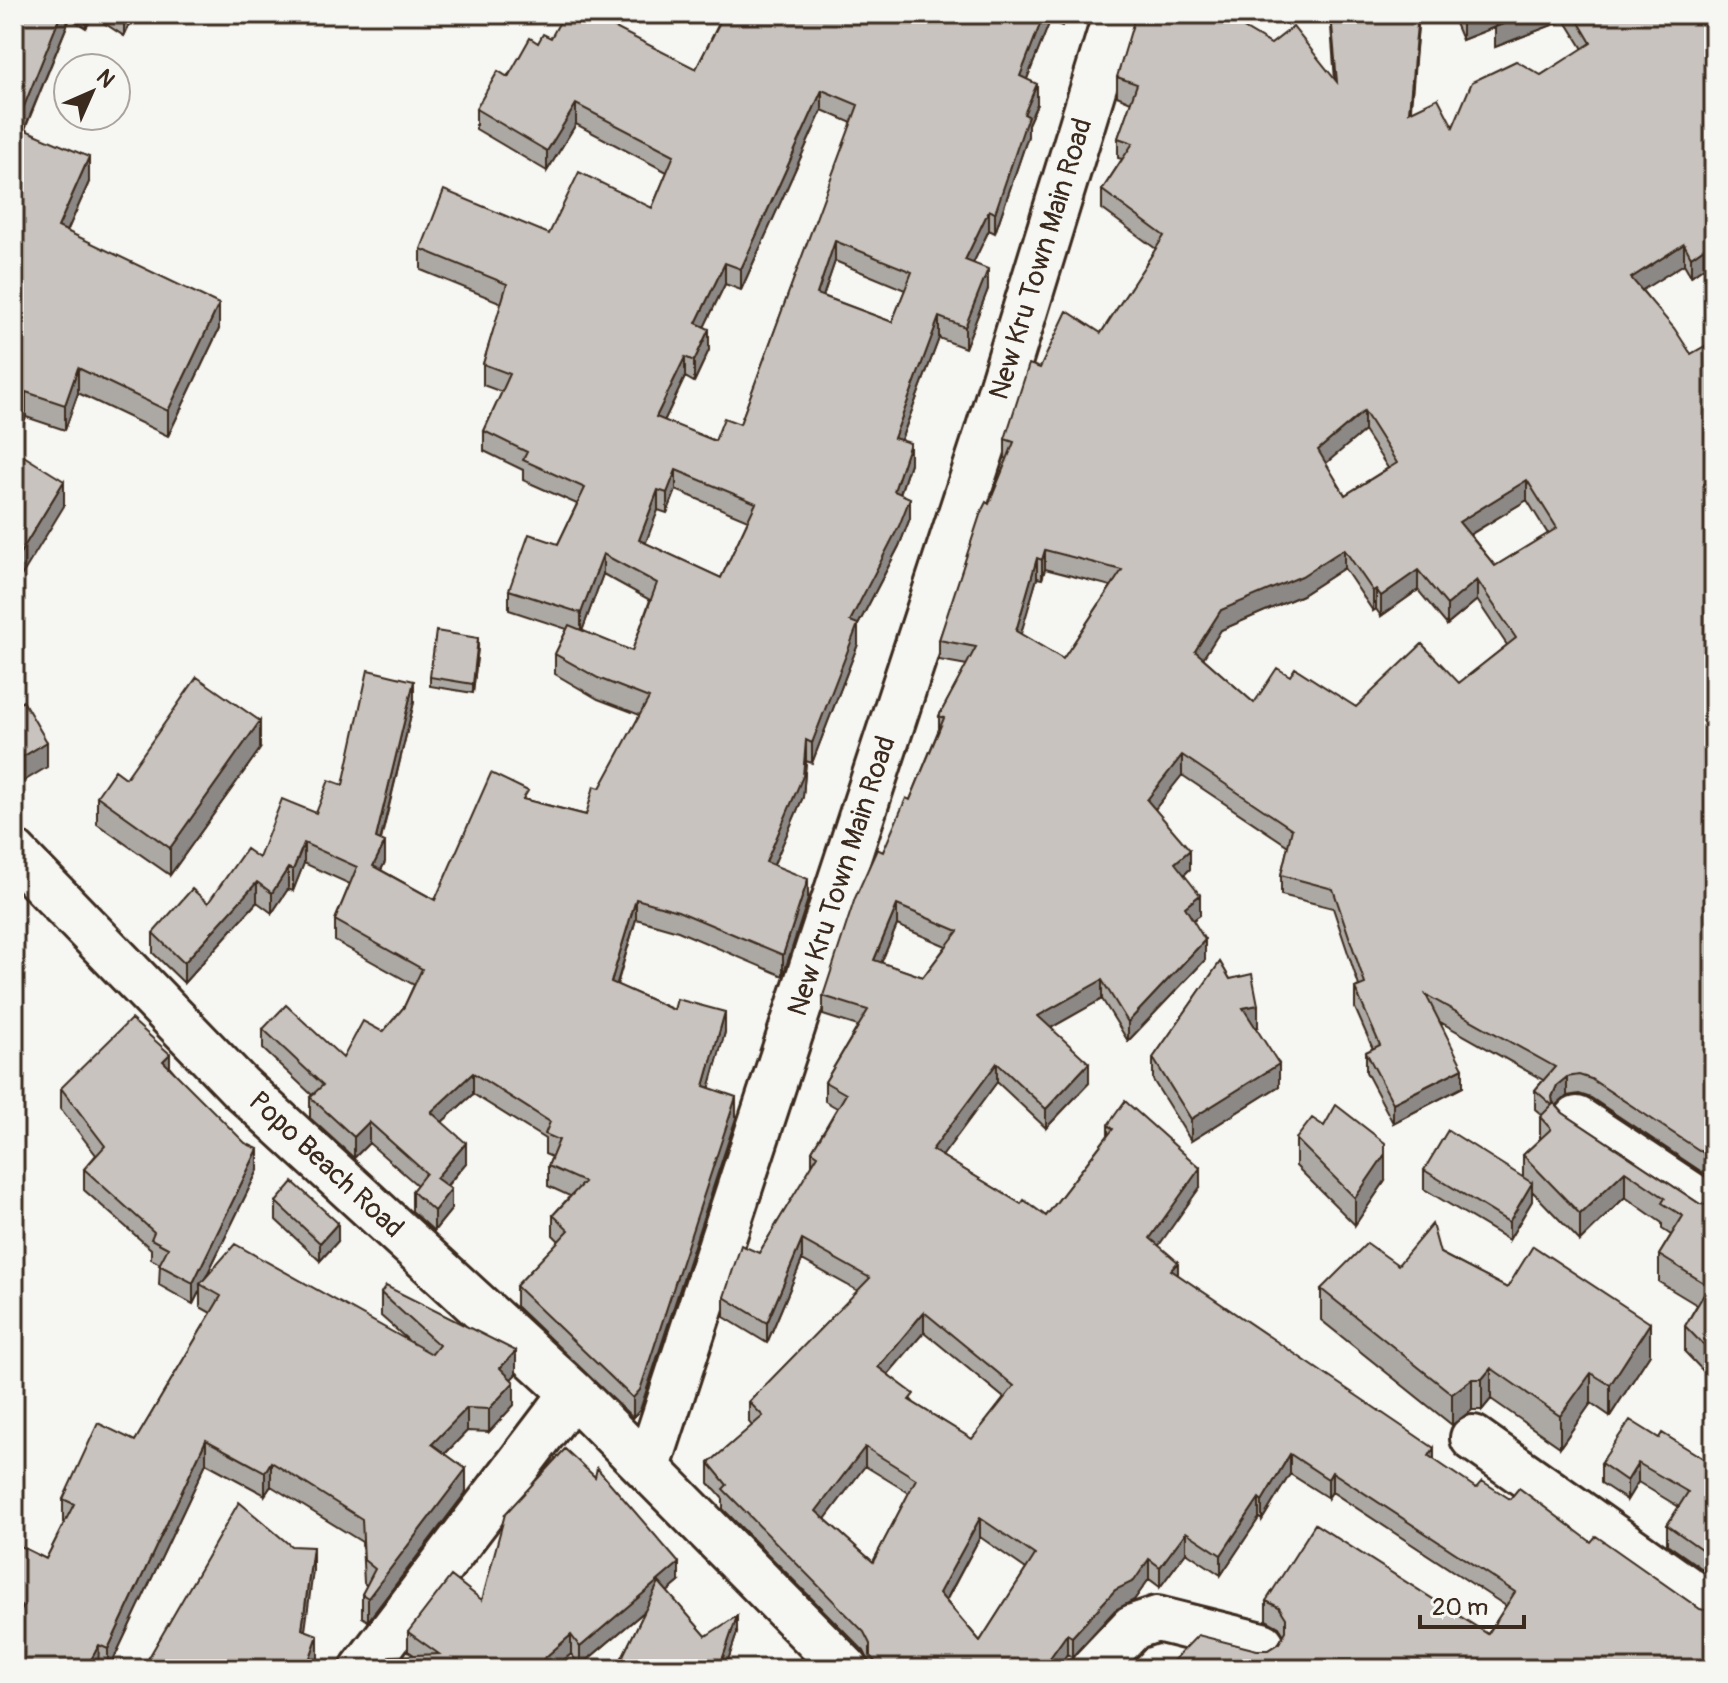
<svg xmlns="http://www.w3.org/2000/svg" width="1728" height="1683" viewBox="0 0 1728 1683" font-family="Pangolin,sans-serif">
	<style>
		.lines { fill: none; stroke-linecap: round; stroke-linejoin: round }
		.minor-casing { stroke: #3b2a1e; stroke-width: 50 }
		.minor { stroke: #f6f6f2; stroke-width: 44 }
		.wall { fill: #aca8a3; stroke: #3b2a1e; stroke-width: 2; fill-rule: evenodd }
		.shaded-wall { fill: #8c8885; stroke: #3b2a1e; stroke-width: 2 }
		.building { fill: #c8c3be; stroke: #3b2a1e; stroke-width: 2; fill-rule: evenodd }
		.labels { text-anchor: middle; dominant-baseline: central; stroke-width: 6; stroke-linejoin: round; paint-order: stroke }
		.street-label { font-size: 28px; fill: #3b2a1e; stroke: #f6f6f2 }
	</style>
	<rect width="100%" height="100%" fill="#f6f6f2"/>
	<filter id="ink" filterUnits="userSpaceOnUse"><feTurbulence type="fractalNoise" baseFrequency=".0125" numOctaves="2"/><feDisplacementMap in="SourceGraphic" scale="16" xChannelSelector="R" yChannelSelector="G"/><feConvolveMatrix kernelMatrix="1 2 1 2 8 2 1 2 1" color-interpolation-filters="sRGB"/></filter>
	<g filter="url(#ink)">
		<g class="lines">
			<defs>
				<path id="minor" d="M 14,853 L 240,1087 L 573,1393 L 846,1669
					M 1577,1119 L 1714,1210
					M 1473,1438 L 1714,1608
					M 648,1467 L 988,431 L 1116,14
					M 363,1669 L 573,1393
					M 1093,1669 L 1133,1627 L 1157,1619 L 1262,1645"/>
			</defs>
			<use href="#minor" class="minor-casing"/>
			<use href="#minor" class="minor"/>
		</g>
		<path class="wall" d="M 14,14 L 134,14 L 124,36 L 93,16 L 86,28 L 70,18 L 25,129 L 89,182 L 67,231 L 219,329 L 168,436 L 78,393 L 65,430 L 26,417 Z
			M 724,14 L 1066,14 L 1062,26 L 1050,21 L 1027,79 L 1037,104 L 1028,124 L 1028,136 L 995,233 L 989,230 L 973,263 L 988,289 L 965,348 L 939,338 L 901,440 L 910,463 L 900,494 L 910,518 L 899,546 L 858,625 L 858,644 L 812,763 L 806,761 L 803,797 L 773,865 L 808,899 L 783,976 L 678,931 L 636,919 L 617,985 L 725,1032 L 709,1088 L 736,1118 L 640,1410 L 633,1418 L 516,1306 L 516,1286 L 559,1241 L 553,1235 L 553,1215 L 570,1196 L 548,1186 L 548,1166 L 552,1157 L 545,1154 L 545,1139 L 473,1094 L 442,1122 L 466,1163 L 447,1186 L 451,1210 L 434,1231 L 412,1211 L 412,1191 L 417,1185 L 369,1143 L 354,1158 L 310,1118 L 310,1097 L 312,1095 L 263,1049 L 263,1029 L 343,1058 L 383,1032 L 404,1007 L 414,985 L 335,941 L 335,920 L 350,884 L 304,863 L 293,891 L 288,889 L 272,913 L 257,902 L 184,983 L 153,953 L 153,933 L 208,903 L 259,858 L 316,813 L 343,785 L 414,702 L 381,840 L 385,862 L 381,870 L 435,900 L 528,800 L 586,815 L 640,715 L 598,699 L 555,674 L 555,654 L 567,629 L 509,610 L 509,590 L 558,544 L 577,504 L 523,480 L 523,470 L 484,451 L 484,431 L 502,392 L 483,385 L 483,364 L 502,303 L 421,270 L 421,249 L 549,234 L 652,208 L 667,172 L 576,124 L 547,171 L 476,129 L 476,109 L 538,43 L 551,38 L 696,69 ZM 822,110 L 852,123 L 740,424 L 715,441 L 664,421 L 685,377 L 694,382 L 709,350 L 704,327 L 725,284 L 741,290 ZM 835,261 L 905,290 L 892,322 L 823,296 ZM 676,490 L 748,520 L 721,578 L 645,543 L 658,510 L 667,513 ZM 603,574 L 650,600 L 632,651 L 582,631 Z
			M 1330,14 L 1419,14 L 1410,111 L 1453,127 L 1541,75 L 1583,49 L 1565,20 L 1495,47 L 1495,27 L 1462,40 L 1451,14 L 1714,14 L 1714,285 L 1704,267 L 1691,276 L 1684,264 L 1642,290 L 1691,354 L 1714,341 L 1714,1180 L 1591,1098 L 1579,1094 L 1567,1096 L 1556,1105 L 1563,1113 L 1700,1204 L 1714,1206 L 1714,1398 L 1710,1395 L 1710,1378 L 1685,1352 L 1685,1326 L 1697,1305 L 1659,1282 L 1659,1255 L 1671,1235 L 1662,1229 L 1662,1223 L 1625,1197 L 1580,1241 L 1532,1191 L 1532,1201 L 1509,1240 L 1424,1189 L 1424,1170 L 1523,1177 L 1523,1155 L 1540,1139 L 1540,1117 L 1542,1115 L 1535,1109 L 1535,1090 L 1543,1080 L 1440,1022 L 1463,1087 L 1393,1123 L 1366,1072 L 1366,1052 L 1373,1049 L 1355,1008 L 1355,988 L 1359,986 L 1333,908 L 1281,895 L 1281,875 L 1288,846 L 1182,775 L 1155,809 L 1190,869 L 1184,875 L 1200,915 L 1193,920 L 1205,960 L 1128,1041 L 1102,999 L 1051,1028 L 1089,1083 L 1046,1128 L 997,1082 L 942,1156 L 1021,1204 L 1046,1216 L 1108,1135 L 1108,1125 L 1200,1187 L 1158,1245 L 1178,1275 L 1434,1460 L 1714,1669 L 1257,1650 L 1268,1650 L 1279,1643 L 1284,1635 L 1279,1627 L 1266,1620 L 1266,1601 L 1488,1634 L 1506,1606 L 1332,1492 L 1328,1498 L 1290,1474 L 1262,1520 L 1259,1518 L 1221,1575 L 1186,1552 L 1160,1587 L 1149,1579 L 1134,1600 L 1115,1610 L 1072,1657 L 1067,1654 L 1057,1669 L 870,1669 L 870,1663 L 864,1651 L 723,1509 L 723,1499 L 709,1483 L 709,1463 L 752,1426 L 749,1422 L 749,1402 L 858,1291 L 802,1260 L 767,1343 L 724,1317 L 724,1297 L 759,1253 L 812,1166 L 812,1151 L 837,1108 L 825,1101 L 825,1082 L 858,1026 L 823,1015 L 823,996 L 883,852 L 910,800 L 939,729 L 939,716 L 967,665 L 939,660 L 939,640 L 989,504 L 1007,459 L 1005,458 L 1005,439 L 1040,368 L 1101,333 L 1156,249 L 1102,209 L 1102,190 L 1122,159 L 1118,158 L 1118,138 L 1131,102 L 1117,96 L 1117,77 L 1271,44 L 1335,80 ZM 1364,431 L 1388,468 L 1345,495 L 1325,463 ZM 1527,500 L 1548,534 L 1495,566 L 1470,535 ZM 1344,568 L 1373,611 L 1376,609 L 1381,616 L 1418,590 L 1447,625 L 1477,600 L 1507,645 L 1459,683 L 1356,707 L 1290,676 L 1254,703 L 1203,658 L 1221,630 L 1302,595 ZM 1045,569 L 1111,586 L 1063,659 L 1020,634 L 1037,578 L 1042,579 ZM 897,925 L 946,946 L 923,977 L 881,963 ZM 924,1332 L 1004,1398 L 972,1439 L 914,1403 L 888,1374 ZM 865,1466 L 909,1493 L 873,1562 L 825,1519 ZM 980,1537 L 1026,1569 L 980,1641 L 946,1601 Z
			M 478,647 L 473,693 L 430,686 L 430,677 Z
			M 260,749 L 170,875 L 97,824 L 97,796 L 126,778 Z
			M 1220,962 L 1258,1027 L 1255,1027 L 1279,1086 L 1191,1141 L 1153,1080 L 1153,1058 Z
			M 170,1067 L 258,1170 L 206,1277 L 408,1340 L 381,1316 L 381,1293 L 516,1374 L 511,1379 L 514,1405 L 489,1432 L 467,1431 L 445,1454 L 466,1492 L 368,1621 L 362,1617 L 362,1594 L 367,1586 L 364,1583 L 362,1542 L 271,1486 L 265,1495 L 206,1463 L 109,1669 L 99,1668 L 98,1669 L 14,1669 L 14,1543 L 46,1559 L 64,1523 L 63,1522 L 63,1499 L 135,1441 L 211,1313 L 200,1307 L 200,1290 L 193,1304 L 159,1285 L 160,1264 L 151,1259 L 151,1249 L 84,1190 L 84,1169 L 96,1155 L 61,1109 L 61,1088 Z
			M 1296,1139 L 1385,1181 L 1355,1225 L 1296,1166 Z
			M 276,1202 L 338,1241 L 320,1261 L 276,1220 Z
			M 1440,1253 L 1507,1288 L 1650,1354 L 1610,1416 L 1591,1403 L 1560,1447 L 1491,1399 L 1482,1410 L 1472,1410 L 1452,1425 L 1321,1320 L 1321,1289 L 1398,1265 Z
			M 1659,1438 L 1714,1465 L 1714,1577 L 1667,1544 L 1667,1525 L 1679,1507 L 1638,1482 L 1627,1500 L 1601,1483 L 1601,1463 Z
			M 679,1582 L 667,1592 L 706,1636 L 737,1633 L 725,1669 L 618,1669 L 618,1666 L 645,1611 L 580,1666 L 571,1654 L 553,1669 L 376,1669 L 382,1666 L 414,1655 L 408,1651 L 408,1632 L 482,1600 Z"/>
		<path class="shaded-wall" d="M 61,14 L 70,14 L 70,18 L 16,150 L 16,126 Z
			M 86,14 L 93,14 L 86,28 Z
			M 124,14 L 134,14 L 124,36 Z
			M 1044,14 L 1050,14 L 1050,21 L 1020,96 L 1020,76 Z
			M 1062,14 L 1066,14 L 1062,26 Z
			M 1418,14 L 1419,14 L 1409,132 L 1409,112 Z
			M 1478,14 L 1505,14 L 1505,23 L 1462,40 L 1462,20 Z
			M 1529,14 L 1565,14 L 1565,20 L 1495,47 L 1495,27 Z
			M 1037,84 L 1037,104 L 1028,124 L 1028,136 L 995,233 L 995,213 L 1024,114 Z
			M 822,90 L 822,110 L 741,290 L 741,269 Z
			M 576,104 L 576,124 L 547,171 L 547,151 Z
			M 89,157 L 89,182 L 58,252 L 58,227 Z
			M 989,210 L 989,230 L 965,280 L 965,260 Z
			M 835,241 L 835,261 L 817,314 L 817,294 Z
			M 1684,244 L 1684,264 L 1631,297 L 1631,278 Z
			M 1704,248 L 1704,267 L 1691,276 L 1691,257 Z
			M 725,263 L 725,284 L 696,344 L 696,323 Z
			M 988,269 L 988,289 L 965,348 L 965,327 Z
			M 219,304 L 219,329 L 168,436 L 168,411 Z
			M 939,317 L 939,338 L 894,458 L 894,438 Z
			M 709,329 L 709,350 L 694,382 L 694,361 Z
			M 685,357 L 685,377 L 656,438 L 656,417 Z
			M 78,368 L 78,393 L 65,430 L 65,405 Z
			M 26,392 L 26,417 L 14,443 L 14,418 Z
			M 1364,411 L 1364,431 L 1318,470 L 1318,450 Z
			M 910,443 L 910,463 L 894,512 L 894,491 Z
			M 676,470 L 676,490 L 667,513 L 667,493 Z
			M 1527,480 L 1527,500 L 1459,541 L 1459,522 Z
			M 64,481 L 64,506 L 14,588 L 14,563 Z
			M 658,490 L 658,510 L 639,561 L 639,540 Z
			M 910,498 L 910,518 L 899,546 L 858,625 L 858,644 L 812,763 L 812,743 L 850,621 Z
			M 1344,549 L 1344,568 L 1302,595 L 1221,630 L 1195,671 L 1195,651 L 1221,610 Z
			M 1045,550 L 1045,569 L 1042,579 L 1042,560 Z
			M 603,554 L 603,574 L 581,634 L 581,613 Z
			M 1037,558 L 1037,578 L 1016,651 L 1016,631 Z
			M 1418,570 L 1418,590 L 1381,616 L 1381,596 Z
			M 1477,580 L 1477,600 L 1447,625 L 1447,605 Z
			M 1376,589 L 1376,609 L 1373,611 L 1373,591 Z
			M 478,638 L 478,647 L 473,693 L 473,684 Z
			M 414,681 L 414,702 L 376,858 L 376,838 Z
			M 260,721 L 260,749 L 170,875 L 170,848 Z
			M 806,740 L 806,761 L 803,797 L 766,883 L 766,862 Z
			M 47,742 L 47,767 L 14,787 L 14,762 Z
			M 1182,755 L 1182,775 L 1147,819 L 1147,800 Z
			M 385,842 L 385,862 L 373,886 L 373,866 Z
			M 304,843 L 304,863 L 293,891 L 293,870 Z
			M 1190,850 L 1190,869 L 1175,883 L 1175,863 Z
			M 288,868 L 288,889 L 272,913 L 272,893 Z
			M 808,879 L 808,899 L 783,976 L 783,955 Z
			M 257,882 L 257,902 L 184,983 L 184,963 Z
			M 1200,895 L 1200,915 L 1185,926 L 1185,907 Z
			M 636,899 L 636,919 L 611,1003 L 611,982 Z
			M 897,905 L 897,925 L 874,980 L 874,960 Z
			M 1205,940 L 1205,960 L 1128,1041 L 1128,1022 Z
			M 1102,980 L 1102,999 L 1038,1035 L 1038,1016 Z
			M 1258,1005 L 1258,1027 L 1243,1030 L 1243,1008 Z
			M 725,1012 L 725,1032 L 704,1107 L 704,1086 Z
			M 170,1054 L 170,1075 L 163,1061 Z
			M 997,1063 L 997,1082 L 932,1170 L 932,1150 Z
			M 1089,1063 L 1089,1083 L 1046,1128 L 1046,1109 Z
			M 1279,1064 L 1279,1086 L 1191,1141 L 1191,1119 Z
			M 1463,1068 L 1463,1087 L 1393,1123 L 1393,1103 Z
			M 473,1073 L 473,1094 L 431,1132 L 431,1112 Z
			M 1567,1077 L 1567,1096 L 1557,1105 L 1554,1113 L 1552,1097 L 1557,1085 Z
			M 736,1097 L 736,1118 L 640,1410 L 633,1418 L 633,1398 Z
			M 369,1122 L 369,1143 L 354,1158 L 354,1137 Z
			M 466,1143 L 466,1163 L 436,1198 L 436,1178 Z
			M 258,1149 L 258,1170 L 202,1285 L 200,1284 L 200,1290 L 193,1304 L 193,1283 Z
			M 1385,1154 L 1385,1181 L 1355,1225 L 1355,1198 Z
			M 1200,1168 L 1200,1187 L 1150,1258 L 1150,1238 Z
			M 1625,1171 L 1625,1197 L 1580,1241 L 1580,1214 Z
			M 1532,1183 L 1532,1201 L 1509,1240 L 1509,1222 Z
			M 451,1189 L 451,1210 L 434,1231 L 434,1211 Z
			M 338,1223 L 338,1241 L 320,1261 L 320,1243 Z
			M 802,1240 L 802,1260 L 767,1343 L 767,1323 Z
			M 1178,1262 L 1178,1281 L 1171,1270 Z
			M 924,1312 L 924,1332 L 878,1386 L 878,1367 Z
			M 1650,1323 L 1650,1354 L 1610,1416 L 1610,1385 Z
			M 516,1351 L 516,1374 L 500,1391 L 500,1368 Z
			M 1491,1368 L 1491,1399 L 1482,1410 L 1482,1379 Z
			M 1591,1373 L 1591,1403 L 1560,1447 L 1560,1416 Z
			M 1472,1379 L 1472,1410 L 1452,1425 L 1452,1394 Z
			M 514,1382 L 514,1405 L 489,1432 L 489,1409 Z
			M 467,1408 L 467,1431 L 432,1467 L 432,1444 Z
			M 206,1440 L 206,1463 L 109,1669 L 108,1669 L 108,1649 Z
			M 865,1447 L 865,1466 L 816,1531 L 816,1511 Z
			M 1434,1448 L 1434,1468 L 1429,1456 Z
			M 1290,1454 L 1290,1474 L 1262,1520 L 1262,1501 Z
			M 271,1462 L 271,1486 L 265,1495 L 265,1472 Z
			M 1638,1463 L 1638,1482 L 1627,1500 L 1627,1481 Z
			M 466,1469 L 466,1492 L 368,1621 L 368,1598 Z
			M 1332,1472 L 1332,1492 L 1328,1498 L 1328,1479 Z
			M 1259,1498 L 1259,1518 L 1221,1575 L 1221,1555 Z
			M 980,1518 L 980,1537 L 939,1613 L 939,1593 Z
			M 1186,1532 L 1186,1552 L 1160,1587 L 1160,1567 Z
			M 313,1547 L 313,1571 L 302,1653 L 302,1629 Z
			M 1149,1559 L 1149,1579 L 1134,1600 L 1115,1610 L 1072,1657 L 1072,1637 L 1115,1590 Z
			M 679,1563 L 679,1582 L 580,1666 L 580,1647 Z
			M 737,1616 L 737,1633 L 725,1669 L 719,1669 Z
			M 1067,1634 L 1067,1654 L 1057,1669 L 1042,1669 Z
			M 318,1635 L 318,1659 L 315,1669 L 306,1669 Z
			M 571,1635 L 571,1654 L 553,1669 L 532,1669 Z
			M 99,1645 L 98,1669 L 86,1669 Z"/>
		<path class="building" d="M 14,14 L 61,14 L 16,126 L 89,157 L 58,227 L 219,304 L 168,411 L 78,368 L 65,405 L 26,392 L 14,418 Z
			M 564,14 L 588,14 L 696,69 L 724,14 L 1044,14 L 1020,76 L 1037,84 L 1024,114 L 1028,116 L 995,213 L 989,210 L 965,260 L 988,269 L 965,327 L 939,317 L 894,438 L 910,443 L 894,491 L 910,498 L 899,526 L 850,621 L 858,624 L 812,743 L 806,740 L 803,776 L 766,862 L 808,879 L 783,955 L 678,911 L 636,899 L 611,982 L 674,1010 L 677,999 L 725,1012 L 704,1086 L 736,1097 L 640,1390 L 633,1398 L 516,1286 L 569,1230 L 553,1215 L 584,1182 L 548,1166 L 559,1140 L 545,1134 L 550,1122 L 473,1073 L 431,1112 L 466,1143 L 436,1178 L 451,1189 L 434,1211 L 412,1191 L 426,1173 L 369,1122 L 354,1137 L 310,1097 L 323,1085 L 263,1029 L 286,1005 L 343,1058 L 363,1021 L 383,1032 L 404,1007 L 422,969 L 335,920 L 357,867 L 304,843 L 293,870 L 288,868 L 272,893 L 257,882 L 184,963 L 153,933 L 192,889 L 208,903 L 246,849 L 259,858 L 282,799 L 316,813 L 329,780 L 343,785 L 368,670 L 414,681 L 376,838 L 385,842 L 373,866 L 435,900 L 491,773 L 528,791 L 523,799 L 586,815 L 594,786 L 600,788 L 649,698 L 598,678 L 555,654 L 569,625 L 632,651 L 657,583 L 603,554 L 581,613 L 509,590 L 529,534 L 558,544 L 585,488 L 523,460 L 527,452 L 484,431 L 510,374 L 483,364 L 507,284 L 421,249 L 444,190 L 549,234 L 579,172 L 652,208 L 674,155 L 576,104 L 547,151 L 476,109 L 498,71 L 508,77 L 530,38 L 538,43 L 543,34 L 551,38 ZM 822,90 L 858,105 L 740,424 L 724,418 L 715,441 L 656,417 L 685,357 L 694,361 L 709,329 L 696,323 L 725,263 L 741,269 ZM 835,241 L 912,272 L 892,322 L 817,294 ZM 676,470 L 756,503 L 721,578 L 639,540 L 658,490 L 667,493 Z
			M 1136,14 L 1220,14 L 1271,44 L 1293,27 L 1337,82 L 1331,14 L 1418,14 L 1409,112 L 1438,98 L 1453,127 L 1472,82 L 1516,61 L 1541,75 L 1591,43 L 1574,14 L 1714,14 L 1714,265 L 1704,248 L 1691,257 L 1684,244 L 1631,278 L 1674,328 L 1691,354 L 1714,341 L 1714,1160 L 1591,1079 L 1579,1075 L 1567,1077 L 1557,1085 L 1552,1097 L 1553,1104 L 1552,1105 L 1535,1090 L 1555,1067 L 1426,995 L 1463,1068 L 1393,1103 L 1366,1052 L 1380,1045 L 1355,988 L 1365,984 L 1333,889 L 1281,875 L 1292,829 L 1182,755 L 1147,800 L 1190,850 L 1175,863 L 1200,895 L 1185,907 L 1205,940 L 1128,1022 L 1102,980 L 1038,1016 L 1089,1063 L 1046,1109 L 997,1063 L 932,1150 L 1021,1204 L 1024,1200 L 1046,1216 L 1113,1129 L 1108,1125 L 1125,1101 L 1200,1168 L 1150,1238 L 1178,1262 L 1171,1270 L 1434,1448 L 1429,1456 L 1476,1488 L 1482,1481 L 1510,1499 L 1519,1488 L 1591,1542 L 1596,1536 L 1700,1609 L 1714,1612 L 1714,1669 L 1165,1669 L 1198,1635 L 1257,1650 L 1268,1650 L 1279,1643 L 1286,1631 L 1286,1618 L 1279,1607 L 1266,1601 L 1315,1524 L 1488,1634 L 1515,1592 L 1332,1472 L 1328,1479 L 1290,1454 L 1262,1501 L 1259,1498 L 1221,1555 L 1186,1532 L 1160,1567 L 1149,1559 L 1134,1581 L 1115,1590 L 1072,1637 L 1067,1634 L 1042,1669 L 881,1669 L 870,1656 L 870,1644 L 864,1632 L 723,1489 L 727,1485 L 709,1463 L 763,1416 L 749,1402 L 870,1278 L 802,1240 L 767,1323 L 724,1297 L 741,1245 L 759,1253 L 818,1155 L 812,1151 L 846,1094 L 825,1082 L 868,1010 L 823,996 L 855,898 L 877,849 L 883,852 L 906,798 L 910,800 L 944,718 L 939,716 L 976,647 L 939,640 L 981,512 L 986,502 L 989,504 L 1014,442 L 1005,439 L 1029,364 L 1040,368 L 1067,311 L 1101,333 L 1164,236 L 1102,190 L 1133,143 L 1118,138 L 1137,84 L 1117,77 ZM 1364,411 L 1397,463 L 1345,495 L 1318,450 ZM 1527,480 L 1557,528 L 1495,566 L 1459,522 ZM 1344,549 L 1373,591 L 1376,589 L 1381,596 L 1418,570 L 1447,605 L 1477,580 L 1516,638 L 1459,683 L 1422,644 L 1356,707 L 1295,668 L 1290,676 L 1277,668 L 1254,703 L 1195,651 L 1221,610 L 1302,576 ZM 1045,550 L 1122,570 L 1063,659 L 1016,631 L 1037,558 L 1042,560 ZM 897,905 L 958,931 L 923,977 L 874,960 ZM 924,1312 L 1014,1386 L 972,1439 L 909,1400 L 914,1394 L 878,1367 ZM 865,1447 L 916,1479 L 873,1562 L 816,1511 ZM 980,1518 L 1035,1555 L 980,1641 L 939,1593 Z
			M 1459,14 L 1478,14 L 1462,20 Z
			M 1500,14 L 1529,14 L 1495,27 Z
			M 14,450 L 64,481 L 14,563 Z
			M 436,631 L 478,638 L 473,684 L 430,677 Z
			M 197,677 L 260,721 L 170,848 L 97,796 L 115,770 L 126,778 Z
			M 23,701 L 47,742 L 14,762 L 14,707 Z
			M 1220,962 L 1230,979 L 1252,974 L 1258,1005 L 1243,1008 L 1279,1064 L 1191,1119 L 1153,1058 Z
			M 131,1019 L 170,1054 L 163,1061 L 245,1143 L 258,1149 L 193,1283 L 159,1265 L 168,1248 L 151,1239 L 154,1232 L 84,1169 L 105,1146 L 61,1088 Z
			M 1554,1103 L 1563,1113 L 1700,1204 L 1714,1206 L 1714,1356 L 1685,1326 L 1709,1286 L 1659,1255 L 1683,1216 L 1662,1203 L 1665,1198 L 1625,1171 L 1580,1214 L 1523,1155 L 1551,1129 L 1540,1117 Z
			M 1336,1105 L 1385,1143 L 1385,1154 L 1355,1198 L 1296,1139 L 1312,1118 L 1324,1126 Z
			M 1448,1130 L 1532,1183 L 1509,1222 L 1424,1170 Z
			M 293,1182 L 338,1223 L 320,1243 L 276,1202 Z
			M 1432,1224 L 1440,1253 L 1507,1288 L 1533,1246 L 1650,1323 L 1610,1385 L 1591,1373 L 1560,1416 L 1491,1368 L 1482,1379 L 1472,1379 L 1452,1394 L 1321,1289 L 1367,1243 L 1398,1265 Z
			M 235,1244 L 432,1354 L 439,1345 L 381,1293 L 386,1286 L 516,1351 L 500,1368 L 514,1382 L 489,1409 L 467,1408 L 432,1444 L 466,1469 L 368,1598 L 362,1594 L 375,1569 L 364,1560 L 362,1519 L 271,1462 L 265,1472 L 206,1440 L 108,1649 L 99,1645 L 86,1669 L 14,1669 L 14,1625 L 23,1607 L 14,1603 L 14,1582 L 16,1579 L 14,1578 L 14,1543 L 46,1559 L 74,1504 L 63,1499 L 98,1423 L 135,1441 L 221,1296 L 200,1284 Z
			M 1630,1420 L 1659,1438 L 1662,1433 L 1714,1465 L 1714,1558 L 1667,1525 L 1688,1492 L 1638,1463 L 1627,1481 L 1601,1463 Z
			M 565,1449 L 595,1477 L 597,1468 L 679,1563 L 580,1647 L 571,1635 L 532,1669 L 376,1669 L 382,1666 L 390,1656 L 439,1654 L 408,1632 L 451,1576 L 482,1600 L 505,1514 Z
			M 239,1502 L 291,1546 L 313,1547 L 302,1629 L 318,1635 L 306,1669 L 149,1669 L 144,1666 Z
			M 659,1582 L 706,1636 L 737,1616 L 719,1669 L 620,1669 L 618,1666 Z"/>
	</g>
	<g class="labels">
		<g class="street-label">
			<text transform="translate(1041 259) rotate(-73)">New Kru Town Main Road</text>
			<text transform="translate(842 876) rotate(-72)">New Kru Town Main Road</text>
			<text transform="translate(326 1165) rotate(43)">Popo Beach Road</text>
		</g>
	</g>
	<rect width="1728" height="1683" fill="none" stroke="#f6f6f2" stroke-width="48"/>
	<rect x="24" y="24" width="1680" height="1635" fill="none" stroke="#3b2a1e" stroke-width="3" filter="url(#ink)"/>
	<g transform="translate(92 92) rotate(45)"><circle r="38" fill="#f6f6f2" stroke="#aba49d" stroke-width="2"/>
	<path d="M0-6L14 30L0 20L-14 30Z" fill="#3b2a1e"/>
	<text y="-12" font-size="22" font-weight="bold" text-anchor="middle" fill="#3b2a1e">N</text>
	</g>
	<path d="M1420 1615v12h104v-12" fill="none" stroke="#3b2a1e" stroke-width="4"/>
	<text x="1432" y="1615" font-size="24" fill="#3b2a1e" stroke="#f6f6f2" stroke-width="6" paint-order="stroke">20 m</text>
</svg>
